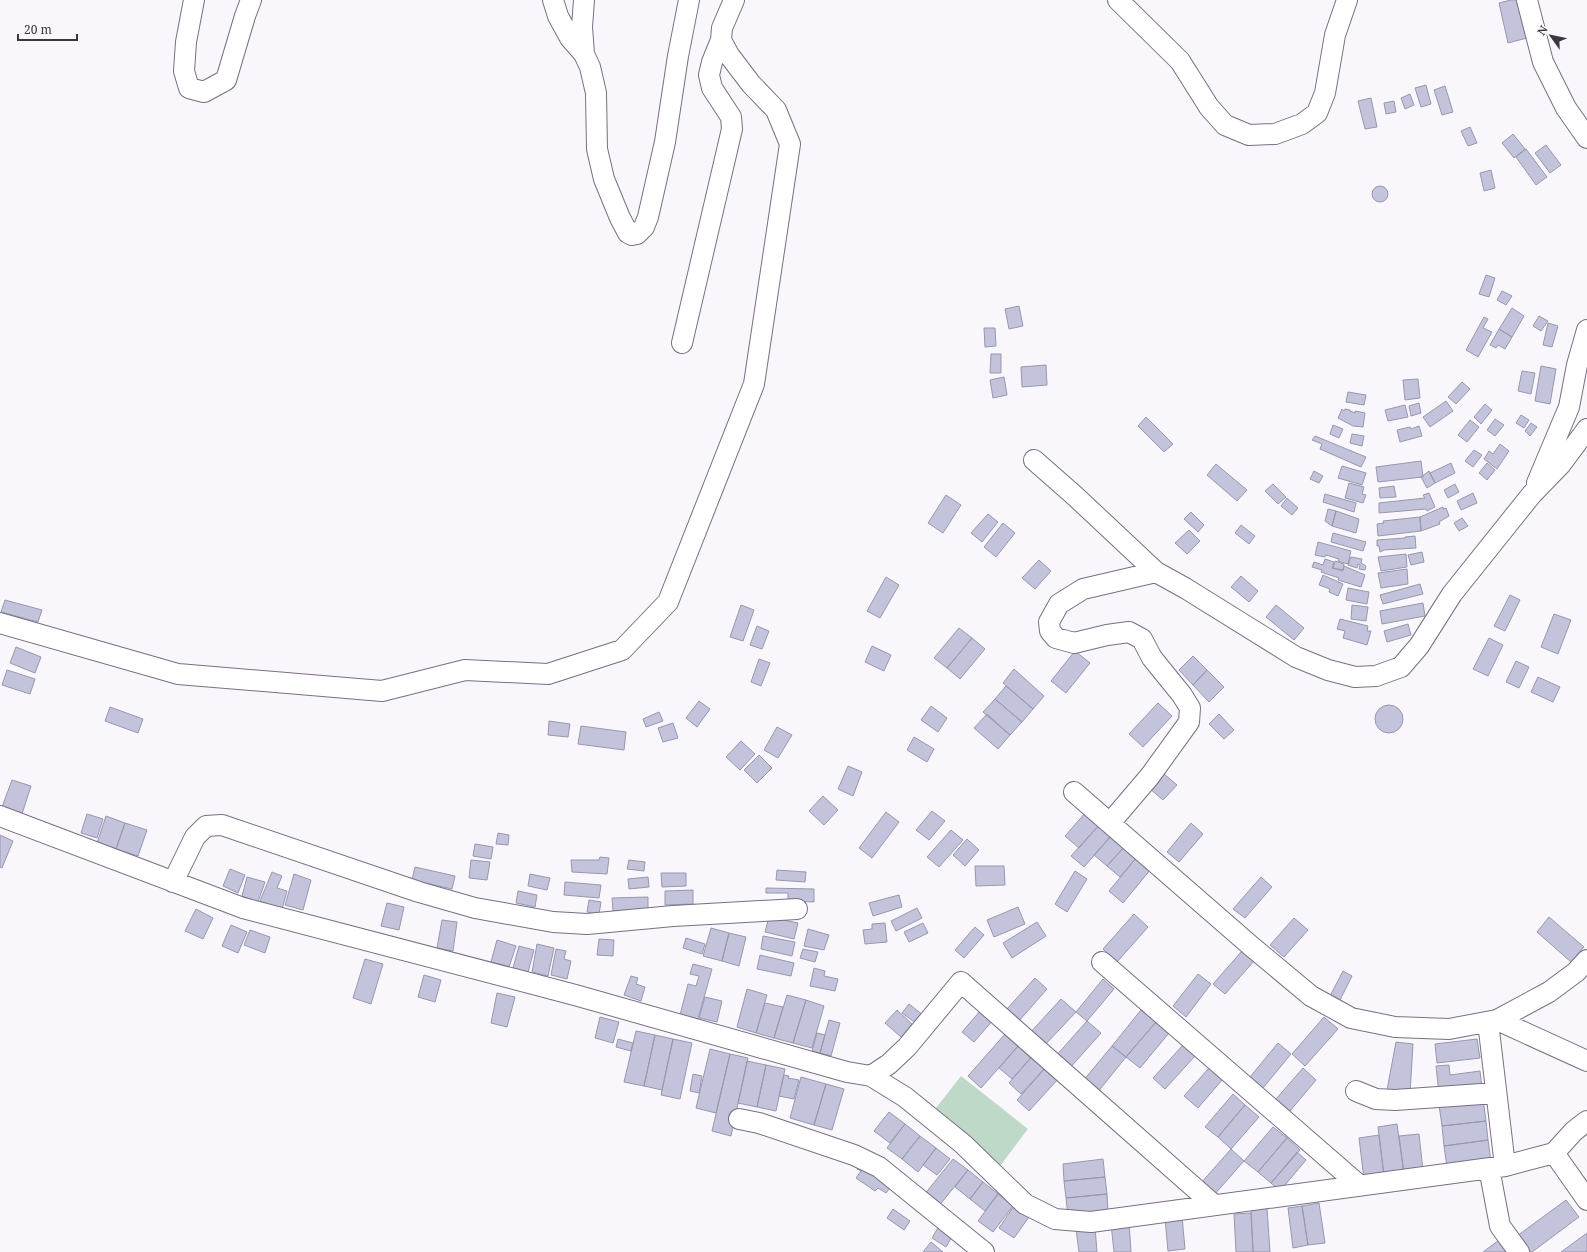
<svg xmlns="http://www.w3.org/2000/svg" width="1587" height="1252" viewBox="0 0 1587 1252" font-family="'Noto Serif',serif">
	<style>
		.garden { fill: #bed9c7 }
		.building { fill: #c3c3dc; stroke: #9797ae }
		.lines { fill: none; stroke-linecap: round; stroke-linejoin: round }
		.minor-casing { stroke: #796e83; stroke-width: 22 }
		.minor { stroke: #fff; stroke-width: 20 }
	</style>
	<rect width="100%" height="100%" fill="#faf7fc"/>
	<path class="garden" d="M 961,1076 L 1028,1129 L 1000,1166 L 932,1113 Z"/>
	<path class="building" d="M 1511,0 L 1518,0 L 1527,38 L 1508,43 L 1499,3 Z
		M 1426,85 L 1431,104 L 1421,107 L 1415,88 Z
		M 1445,86 L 1453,112 L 1442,115 L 1434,90 Z
		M 1410,94 L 1414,105 L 1405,109 L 1401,98 Z
		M 1371,98 L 1377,127 L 1365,129 L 1358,101 Z
		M 1394,101 L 1396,112 L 1386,114 L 1384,103 Z
		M 1470,127 L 1477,143 L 1468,146 L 1461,131 Z
		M 1513,134 L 1525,149 L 1514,158 L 1502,143 Z
		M 1546,145 L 1561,165 L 1550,173 L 1535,153 Z
		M 1526,149 L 1547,177 L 1536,185 L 1516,157 Z
		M 1491,170 L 1495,188 L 1484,191 L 1480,173 Z
		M1372 194a8 8 0 1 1 16 0a8 8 0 1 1-16 0Z
		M 1486,275 L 1495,278 L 1489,297 L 1479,294 Z
		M 1502,291 L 1512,296 L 1506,305 L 1497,300 Z
		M 1019,306 L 1023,326 L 1009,329 L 1005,309 Z
		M 1512,308 L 1524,316 L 1512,337 L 1499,329 Z
		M 1539,316 L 1548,321 L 1541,331 L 1533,326 Z
		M 1484,317 L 1488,319 L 1483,328 L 1492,332 L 1478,357 L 1466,350 Z
		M 1548,323 L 1558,326 L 1552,347 L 1543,345 Z
		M 984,328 L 995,328 L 996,346 L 985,347 Z
		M 1499,329 L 1512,337 L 1505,349 L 1498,345 L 1496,348 L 1490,345 Z
		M 991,354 L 1001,354 L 1001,373 L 990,373 Z
		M 1046,365 L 1047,385 L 1022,387 L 1021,367 Z
		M 1541,366 L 1556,369 L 1550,404 L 1535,401 Z
		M 1522,371 L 1535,373 L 1531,394 L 1518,391 Z
		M 1004,377 L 1007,395 L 993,398 L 990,380 Z
		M 1418,379 L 1420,398 L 1405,400 L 1403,380 Z
		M 1462,382 L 1470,389 L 1456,404 L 1448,397 Z
		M 1348,392 L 1366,395 L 1364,405 L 1346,402 Z
		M 1446,401 L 1453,411 L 1430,427 L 1423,417 Z
		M 1419,403 L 1421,413 L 1411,416 L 1409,406 Z
		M 1485,404 L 1492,410 L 1481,424 L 1474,417 Z
		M 1405,405 L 1408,417 L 1388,421 L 1385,410 Z
		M 1342,409 L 1344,411 L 1345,409 L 1350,410 L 1350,411 L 1355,413 L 1355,411 L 1365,413 L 1363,427 L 1353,426 L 1338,418 Z
		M 1521,415 L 1529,420 L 1524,428 L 1516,423 Z
		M 1146,417 L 1173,444 L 1164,452 L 1138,426 Z
		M 1495,419 L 1504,425 L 1495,436 L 1487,430 Z
		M 1470,420 L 1479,427 L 1467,442 L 1458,435 Z
		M 1531,423 L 1537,427 L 1530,436 L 1525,431 Z
		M 1333,425 L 1343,429 L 1339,438 L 1330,434 Z
		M 1419,426 L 1422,436 L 1400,442 L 1397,430 L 1410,427 L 1411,429 Z
		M 1352,434 L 1364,436 L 1362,446 L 1350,443 Z
		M 1315,436 L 1366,457 L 1361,467 L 1320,449 L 1322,444 L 1312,440 Z
		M 1500,444 L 1509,451 L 1497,469 L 1484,459 L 1489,451 L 1493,454 Z
		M 1474,450 L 1482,455 L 1473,467 L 1465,461 Z
		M 1421,461 L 1423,477 L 1378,482 L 1376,467 Z
		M 1451,463 L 1455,473 L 1435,483 L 1430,473 Z
		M 1487,463 L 1495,470 L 1487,480 L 1479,473 Z
		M 1216,464 L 1247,490 L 1237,501 L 1207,475 Z
		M 1342,466 L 1366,473 L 1362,485 L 1338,478 Z
		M 1314,471 L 1323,476 L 1319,483 L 1310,479 Z
		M 1429,471 L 1435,483 L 1427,488 L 1421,477 Z
		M 1349,483 L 1364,487 L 1362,494 L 1366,495 L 1363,503 L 1345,498 Z
		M 1273,484 L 1286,497 L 1278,504 L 1265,491 Z
		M 1455,484 L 1459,492 L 1448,498 L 1444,490 Z
		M 1394,486 L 1396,497 L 1380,498 L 1379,488 Z
		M 1429,493 L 1435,507 L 1427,511 L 1426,509 L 1379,513 L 1379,503 L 1425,498 L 1423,495 Z
		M 1473,493 L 1477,503 L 1461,510 L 1457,501 Z
		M 1325,494 L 1356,503 L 1354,512 L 1323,502 Z
		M 946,495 L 961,505 L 943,533 L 928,523 Z
		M 1287,498 L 1298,508 L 1292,515 L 1281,506 Z
		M 1443,507 L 1443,509 L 1446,508 L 1449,516 L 1439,522 L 1440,524 L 1421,531 L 1420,517 Z
		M 1328,509 L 1336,511 L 1332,526 L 1325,521 Z
		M 1336,511 L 1359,519 L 1356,533 L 1332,526 Z
		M 1191,512 L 1204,525 L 1198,532 L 1184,519 Z
		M 988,514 L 998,522 L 982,542 L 971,533 Z
		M 1420,517 L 1421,531 L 1378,536 L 1377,524 L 1384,523 L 1383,521 Z
		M 1462,518 L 1468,526 L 1459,531 L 1454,523 Z
		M 1003,523 L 1015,533 L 996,557 L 984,547 Z
		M 1241,525 L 1255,536 L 1249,544 L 1235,533 Z
		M 1189,530 L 1200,541 L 1187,554 L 1175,543 Z
		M 1333,533 L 1366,542 L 1363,551 L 1331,542 Z
		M 1415,536 L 1416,548 L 1384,550 L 1380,552 L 1379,546 L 1377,546 L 1377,540 L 1405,538 L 1405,537 Z
		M 1318,542 L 1351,551 L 1348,564 L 1338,561 L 1339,559 L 1326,555 L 1325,557 L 1315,555 Z
		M 1422,552 L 1424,562 L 1411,565 L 1408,555 Z
		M 1406,554 L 1407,567 L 1381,571 L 1378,557 Z
		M 1351,557 L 1362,559 L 1361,563 L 1366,566 L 1365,570 L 1359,569 L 1360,565 L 1358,564 L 1357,568 L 1348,565 Z
		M 1325,559 L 1334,562 L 1332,568 L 1343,571 L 1344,566 L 1365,575 L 1361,587 L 1338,580 L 1339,578 L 1321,572 L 1322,570 L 1312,567 L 1314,562 L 1323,565 Z
		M 1039,560 L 1051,571 L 1035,589 L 1022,578 Z
		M 1335,561 L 1344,564 L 1343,570 L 1333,568 Z
		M 1407,569 L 1408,584 L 1381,588 L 1378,573 Z
		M 1323,575 L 1343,584 L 1338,596 L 1329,592 L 1330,589 L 1319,585 Z
		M 1241,576 L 1258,591 L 1249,602 L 1231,587 Z
		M 886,577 L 899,585 L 880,618 L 867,611 Z
		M 1420,584 L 1423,594 L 1383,604 L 1380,595 Z
		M 1348,588 L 1369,592 L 1367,604 L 1346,600 Z
		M 1510,595 L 1520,600 L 1505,631 L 1494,626 Z
		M 5,600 L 42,610 L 38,622 L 1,612 Z
		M 1423,603 L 1425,616 L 1382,624 L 1380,611 Z
		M 741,605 L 754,610 L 743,641 L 730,637 Z
		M 1276,605 L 1304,628 L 1294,640 L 1266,617 Z
		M 1352,605 L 1368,607 L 1366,621 L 1351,619 Z
		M 1554,614 L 1571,620 L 1558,654 L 1541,647 Z
		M 1340,619 L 1368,626 L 1367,631 L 1371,631 L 1367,645 L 1343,638 L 1345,631 L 1337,629 Z
		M 1408,624 L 1411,635 L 1387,642 L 1384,631 Z
		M 757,626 L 769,631 L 762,649 L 750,645 Z
		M 959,628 L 972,638 L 947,668 L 934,658 Z
		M 972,638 L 985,649 L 960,679 L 947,668 Z
		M 1489,638 L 1503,645 L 1488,676 L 1473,669 Z
		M 872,646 L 891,655 L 884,671 L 865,662 Z
		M 16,647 L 41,657 L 35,673 L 10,663 Z
		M 1075,651 L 1090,663 L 1066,693 L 1051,681 Z
		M 1193,656 L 1207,670 L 1193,685 L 1179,670 Z
		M 759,659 L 770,663 L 761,686 L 751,682 Z
		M 1516,661 L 1529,667 L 1519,688 L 1506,682 Z
		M 1014,669 L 1044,696 L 1033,709 L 1003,683 Z
		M 7,670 L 35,679 L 30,694 L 2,685 Z
		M 1207,670 L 1224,687 L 1209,702 L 1193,685 Z
		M 1538,677 L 1560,687 L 1553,702 L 1531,692 Z
		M 1006,686 L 1033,709 L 1022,722 L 995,699 Z
		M 995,699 L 1022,722 L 1010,735 L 983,712 Z
		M 699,701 L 710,709 L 697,727 L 686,718 Z
		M 1158,703 L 1172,716 L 1143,747 L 1129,734 Z
		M1375 719a14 14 0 1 1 28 0a14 14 0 1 1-28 0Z
		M 931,706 L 947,718 L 938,732 L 921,720 Z
		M 110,707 L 143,719 L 138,733 L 105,721 Z
		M 659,712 L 663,721 L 646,727 L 643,719 Z
		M 987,714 L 1010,735 L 998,749 L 974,728 Z
		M 1219,714 L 1234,730 L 1224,739 L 1209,724 Z
		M 549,721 L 570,724 L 568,737 L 548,735 Z
		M 673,723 L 678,738 L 663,742 L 658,728 Z
		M 581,726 L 626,732 L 624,750 L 578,744 Z
		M 777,727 L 792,735 L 778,758 L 764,750 Z
		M 914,737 L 934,749 L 927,762 L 907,750 Z
		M 741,741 L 755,754 L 740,770 L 726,757 Z
		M 759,755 L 772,768 L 757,783 L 744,770 Z
		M 848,766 L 862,772 L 853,796 L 838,789 Z
		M 1163,773 L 1177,785 L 1163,800 L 1149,788 Z
		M 12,780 L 31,786 L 22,814 L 2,807 Z
		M 823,796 L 838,810 L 824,825 L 809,811 Z
		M 932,811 L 945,821 L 929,840 L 916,830 Z
		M 886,812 L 899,822 L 872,858 L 859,848 Z
		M 1086,812 L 1100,824 L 1079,848 L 1065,836 Z
		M 87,814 L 103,819 L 97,838 L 81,833 Z
		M 106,816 L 125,823 L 116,849 L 97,843 Z
		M 125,823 L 147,830 L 138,856 L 116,849 Z
		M 1191,823 L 1203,834 L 1179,862 L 1167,852 Z
		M 1100,824 L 1112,835 L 1084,867 L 1071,856 Z
		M 951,830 L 963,840 L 939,867 L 927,857 Z
		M 498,833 L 509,835 L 508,845 L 496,844 Z
		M 0,835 L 13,841 L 2,868 L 0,867 Z
		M 1112,835 L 1125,846 L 1107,866 L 1094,855 Z
		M 967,839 L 979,850 L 965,866 L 953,855 Z
		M 475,844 L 493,847 L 491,859 L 473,856 Z
		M 1125,846 L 1137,857 L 1120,877 L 1107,866 Z
		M 600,857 L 609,858 L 607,874 L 572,872 L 571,860 L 599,860 Z
		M 1137,857 L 1151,869 L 1123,903 L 1109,891 Z
		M 471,860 L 490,862 L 487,880 L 469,878 Z
		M 629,860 L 645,862 L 644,871 L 627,869 Z
		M 975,866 L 1004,866 L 1005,885 L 976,886 Z
		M 415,867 L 455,876 L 452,889 L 412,880 Z
		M 230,869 L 245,875 L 238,893 L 223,886 Z
		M 777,870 L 806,872 L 805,882 L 776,880 Z
		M 1075,871 L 1087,879 L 1067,912 L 1055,904 Z
		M 272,872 L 282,876 L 277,888 L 287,891 L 282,909 L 260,901 Z
		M 661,873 L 686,873 L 686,886 L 662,887 Z
		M 294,874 L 311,880 L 303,910 L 285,905 Z
		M 530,874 L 550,878 L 547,890 L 528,886 Z
		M 247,877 L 265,882 L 258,902 L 242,896 Z
		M 648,877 L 649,887 L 629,889 L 628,879 Z
		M 1261,877 L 1272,887 L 1245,918 L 1233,909 Z
		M 565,882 L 601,885 L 599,898 L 564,895 Z
		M 766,888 L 814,889 L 814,902 L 788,901 L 788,893 L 766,893 Z
		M 693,890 L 693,904 L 665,905 L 665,891 Z
		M 518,891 L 537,895 L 535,907 L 516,903 Z
		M 899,895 L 902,907 L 873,916 L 869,903 Z
		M 648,897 L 648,910 L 613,911 L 612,898 Z
		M 589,900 L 601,902 L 599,914 L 587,912 Z
		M 387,903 L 404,907 L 399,930 L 381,926 Z
		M 1018,907 L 1025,924 L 994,937 L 987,920 Z
		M 917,908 L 922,918 L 896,931 L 891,921 Z
		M 196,909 L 213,918 L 203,939 L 185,931 Z
		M 1134,914 L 1148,927 L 1117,962 L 1103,949 Z
		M 769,917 L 798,923 L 794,939 L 765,932 Z
		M 1549,917 L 1584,947 L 1571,962 L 1537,932 Z
		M 1294,918 L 1308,930 L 1284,957 L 1270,945 Z
		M 442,920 L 457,922 L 453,951 L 437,948 Z
		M 1037,922 L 1046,936 L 1012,958 L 1003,943 Z
		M 885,923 L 887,942 L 865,944 L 863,930 L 872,929 L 872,924 Z
		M 923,923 L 928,933 L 909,942 L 904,932 Z
		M 231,925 L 247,932 L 238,953 L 222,946 Z
		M 975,927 L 984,935 L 964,958 L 955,950 Z
		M 711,928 L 729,933 L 722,961 L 703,956 Z
		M 808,929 L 829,935 L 824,950 L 804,946 Z
		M 250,930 L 270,937 L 265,953 L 244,945 Z
		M 729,933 L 746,937 L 739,966 L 722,961 Z
		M 763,936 L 795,942 L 792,956 L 761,949 Z
		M 686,938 L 705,944 L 702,954 L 683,948 Z
		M 599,939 L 614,940 L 613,956 L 597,955 Z
		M 497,940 L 516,946 L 509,967 L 491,962 Z
		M 537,944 L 554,948 L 548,976 L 532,972 Z
		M 519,946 L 534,950 L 528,972 L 513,968 Z
		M 556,949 L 566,951 L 564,959 L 571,961 L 567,979 L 551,975 Z
		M 803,949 L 818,952 L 815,962 L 800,958 Z
		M 1242,951 L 1254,961 L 1225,994 L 1213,984 Z
		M 760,955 L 794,963 L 791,976 L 757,969 Z
		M 365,959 L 383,964 L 371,1004 L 353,998 Z
		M 693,964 L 712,969 L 698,1019 L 680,1015 L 688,984 L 696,986 L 699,976 L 690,974 Z
		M 814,968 L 825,971 L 824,976 L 838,979 L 835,991 L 810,986 Z
		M 1343,971 L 1352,976 L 1340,1000 L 1330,996 Z
		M 1198,974 L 1211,984 L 1186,1017 L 1173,1006 Z
		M 424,975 L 441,980 L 435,1002 L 418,997 Z
		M 631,976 L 638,978 L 636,984 L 645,987 L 641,1001 L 624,995 Z
		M 1035,978 L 1047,989 L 1018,1022 L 1006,1010 Z
		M 1103,979 L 1114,989 L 1087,1021 L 1076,1012 Z
		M 747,989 L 767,995 L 756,1033 L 737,1027 Z
		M 497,993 L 515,997 L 507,1027 L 491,1023 Z
		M 787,995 L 806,1000 L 793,1043 L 774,1038 Z
		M 705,997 L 722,1001 L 717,1022 L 699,1018 Z
		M 1061,999 L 1076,1012 L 1043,1047 L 1029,1034 Z
		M 806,1000 L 824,1006 L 812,1048 L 793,1043 Z
		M 765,1003 L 783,1007 L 774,1038 L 756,1033 Z
		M 909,1004 L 923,1015 L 917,1024 L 902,1013 Z
		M 897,1010 L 912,1024 L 901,1037 L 885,1023 Z
		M 981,1010 L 993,1020 L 974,1042 L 962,1032 Z
		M 1141,1010 L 1156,1022 L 1126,1057 L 1112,1046 Z
		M 600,1017 L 619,1022 L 613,1043 L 595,1038 Z
		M 1324,1017 L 1338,1029 L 1305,1066 L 1292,1054 Z
		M 829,1020 L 840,1023 L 831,1056 L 820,1053 Z
		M 1087,1021 L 1101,1033 L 1069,1069 L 1055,1057 Z
		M 1156,1022 L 1169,1033 L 1140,1068 L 1126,1057 Z
		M 636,1031 L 655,1035 L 644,1086 L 624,1082 Z
		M 817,1033 L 825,1035 L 820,1053 L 812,1051 Z
		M 1006,1033 L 1020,1044 L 981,1088 L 968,1076 Z
		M 655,1035 L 673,1039 L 662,1090 L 644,1086 Z
		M 618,1039 L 633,1043 L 631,1051 L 616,1047 Z
		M 673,1039 L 692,1043 L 680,1099 L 661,1095 Z
		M 1477,1039 L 1480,1058 L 1437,1063 L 1435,1044 Z
		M 1396,1042 L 1413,1044 L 1410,1094 L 1387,1090 Z
		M 1278,1043 L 1291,1054 L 1263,1088 L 1250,1077 Z
		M 1183,1045 L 1195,1056 L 1165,1089 L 1153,1078 Z
		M 1018,1046 L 1031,1058 L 1012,1079 L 999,1068 Z
		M 1112,1046 L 1126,1057 L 1097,1093 L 1083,1081 Z
		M 710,1049 L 730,1054 L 716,1113 L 696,1108 Z
		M 730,1054 L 748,1058 L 731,1136 L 712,1131 Z
		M 1033,1055 L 1046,1067 L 1021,1094 L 1009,1083 Z
		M 747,1061 L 766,1065 L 757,1107 L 738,1103 Z
		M 766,1065 L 785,1069 L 776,1111 L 757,1107 Z
		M 1449,1065 L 1450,1075 L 1480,1071 L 1482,1088 L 1439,1093 L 1436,1066 Z
		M 1046,1067 L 1059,1078 L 1029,1111 L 1017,1100 Z
		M 1209,1068 L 1222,1080 L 1198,1108 L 1184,1096 Z
		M 1303,1068 L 1316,1080 L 1290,1111 L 1276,1099 Z
		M 693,1074 L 702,1076 L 699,1093 L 690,1091 Z
		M 784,1075 L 789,1076 L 788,1078 L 799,1080 L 794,1099 L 779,1096 Z
		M 801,1077 L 826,1084 L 814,1125 L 790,1118 Z
		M 826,1084 L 844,1089 L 832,1130 L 814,1125 Z
		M 1233,1094 L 1245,1105 L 1218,1137 L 1205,1127 Z
		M 1483,1099 L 1486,1121 L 1442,1126 L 1439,1105 Z
		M 1245,1105 L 1259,1117 L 1231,1149 L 1218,1137 Z
		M 889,1112 L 905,1124 L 890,1143 L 874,1131 Z
		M 1486,1121 L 1488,1140 L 1444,1146 L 1442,1126 Z
		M 905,1124 L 920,1136 L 902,1159 L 887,1148 Z
		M 1397,1124 L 1404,1174 L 1384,1176 L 1378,1127 Z
		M 1273,1127 L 1287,1138 L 1258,1172 L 1244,1161 Z
		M 1419,1134 L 1423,1171 L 1404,1174 L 1399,1136 Z
		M 1379,1135 L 1384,1176 L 1364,1179 L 1359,1138 Z
		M 920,1136 L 936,1148 L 918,1172 L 902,1159 Z
		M 1287,1138 L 1300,1150 L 1271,1183 L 1258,1172 Z
		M 1488,1140 L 1491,1162 L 1447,1167 L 1444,1146 Z
		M 936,1148 L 950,1159 L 937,1175 L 923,1165 Z
		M 1231,1149 L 1244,1161 L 1214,1195 L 1201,1183 Z
		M 1297,1152 L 1306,1160 L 1280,1191 L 1271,1183 Z
		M 953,1159 L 968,1170 L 938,1207 L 924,1195 Z
		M 1103,1159 L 1105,1177 L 1064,1181 L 1063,1164 Z
		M 861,1163 L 892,1185 L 886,1193 L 878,1188 L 875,1191 L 856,1178 L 861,1171 L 857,1169 Z
		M 968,1170 L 983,1182 L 970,1199 L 955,1187 Z
		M 1105,1177 L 1107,1194 L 1066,1198 L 1064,1181 Z
		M 983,1182 L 998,1194 L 985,1211 L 970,1199 Z
		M 998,1194 L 1013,1206 L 993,1232 L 978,1221 Z
		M 1107,1194 L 1108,1212 L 1068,1216 L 1066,1198 Z
		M 1566,1200 L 1579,1217 L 1532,1252 L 1529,1252 L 1517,1236 Z
		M 1319,1203 L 1325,1243 L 1308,1245 L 1302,1206 Z
		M 1014,1206 L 1029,1217 L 1014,1238 L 999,1228 Z
		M 1302,1206 L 1308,1245 L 1293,1248 L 1288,1208 Z
		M 1267,1208 L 1270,1252 L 1253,1252 L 1251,1209 Z
		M 893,1209 L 910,1221 L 904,1230 L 887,1218 Z
		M 1251,1213 L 1253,1252 L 1236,1252 L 1234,1214 Z
		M 1182,1216 L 1185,1249 L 1168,1251 L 1165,1218 Z
		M 1129,1222 L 1131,1252 L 1114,1252 L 1111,1224 Z
		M 939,1226 L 953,1235 L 946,1247 L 932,1238 Z
		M 1095,1227 L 1097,1252 L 1079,1252 L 1076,1229 Z
		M 1587,1233 L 1587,1252 L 1561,1252 Z
		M 1499,1240 L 1508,1252 L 1483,1252 Z
		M 931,1242 L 943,1252 L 923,1252 Z"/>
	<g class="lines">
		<defs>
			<path id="minor" d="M 194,0 L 186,42 L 184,71 L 189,88 L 204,92 L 226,80 L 245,16 L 251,0
				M 553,0 L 558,16 L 570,38 L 584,54 L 590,67 L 596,93 L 597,149 L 604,179 L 620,218 L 628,233 L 632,235 L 637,234 L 644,227 L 648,217 L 665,142 L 678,56 L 689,0
				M 584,0 L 582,27 L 584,54
				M 1118,0 L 1180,61 L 1209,107 L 1225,125 L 1249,135 L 1275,134 L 1302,124 L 1317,113 L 1325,93 L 1335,35 L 1347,0
				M 1527,0 L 1543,62 L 1566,108 L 1587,138
				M 682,343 L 732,129 L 731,117 L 712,88 L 709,75 L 712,62 L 721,40
				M 1034,460 L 1075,496 L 1156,572
				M 1537,483 L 1569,407 L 1577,365 L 1587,330
				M 0,623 L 178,674 L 382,691 L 465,670 L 548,674 L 622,650 L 668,602 L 754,384 L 790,144 L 776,110 L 751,84 L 729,55 L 721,40 L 722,28 L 734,0
				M 1074,792 L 1251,946 L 1311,996 L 1351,1018 L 1395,1027 L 1449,1029 L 1497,1020 L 1549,992 L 1576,972 L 1587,960
				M 0,816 L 243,908 L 575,995 L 847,1072 L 871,1076 L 905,1097 L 963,1144 L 1025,1204 L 1055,1219 L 1091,1222 L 1505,1166 L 1554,1153 L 1574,1131 L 1587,1121
				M 1110,823 L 1150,776 L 1189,722 L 1190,708 L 1182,695 L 1152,658 L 1142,639 L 1129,632 L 1107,635 L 1074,643 L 1056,638 L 1050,631 L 1049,622 L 1059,604 L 1083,589 L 1156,572 L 1185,588 L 1296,657 L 1328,670 L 1355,677 L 1376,676 L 1401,667 L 1419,646 L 1452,594 L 1532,494 L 1561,464 L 1587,429
				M 173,882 L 195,837 L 206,826 L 222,825 L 419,892 L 475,908 L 553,922 L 587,924 L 673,916 L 797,909
				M 1102,962 L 1359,1185
				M 1497,1020 L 1587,1061
				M 1488,1022 L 1505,1166
				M 871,1076 L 889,1064 L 907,1047 L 961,982 L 1214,1205
				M 1356,1091 L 1376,1099 L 1395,1100 L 1496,1093
				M 739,1119 L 759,1123 L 854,1155 L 879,1167 L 984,1252
				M 1554,1153 L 1587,1200
				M 1489,1168 L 1500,1226 L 1519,1252"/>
		</defs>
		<use href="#minor" class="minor-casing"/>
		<use href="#minor" class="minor"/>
	</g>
	<g transform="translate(1551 36) rotate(303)" stroke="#faf7fc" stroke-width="3" paint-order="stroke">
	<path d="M0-3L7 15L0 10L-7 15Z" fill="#3b363f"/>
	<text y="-6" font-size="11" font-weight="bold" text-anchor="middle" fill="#3b363f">N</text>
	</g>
	<path d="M18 34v6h59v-6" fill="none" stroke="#3b363f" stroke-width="2"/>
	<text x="24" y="34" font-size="12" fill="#3b363f" stroke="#faf7fc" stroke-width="3" paint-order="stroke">20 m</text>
</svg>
